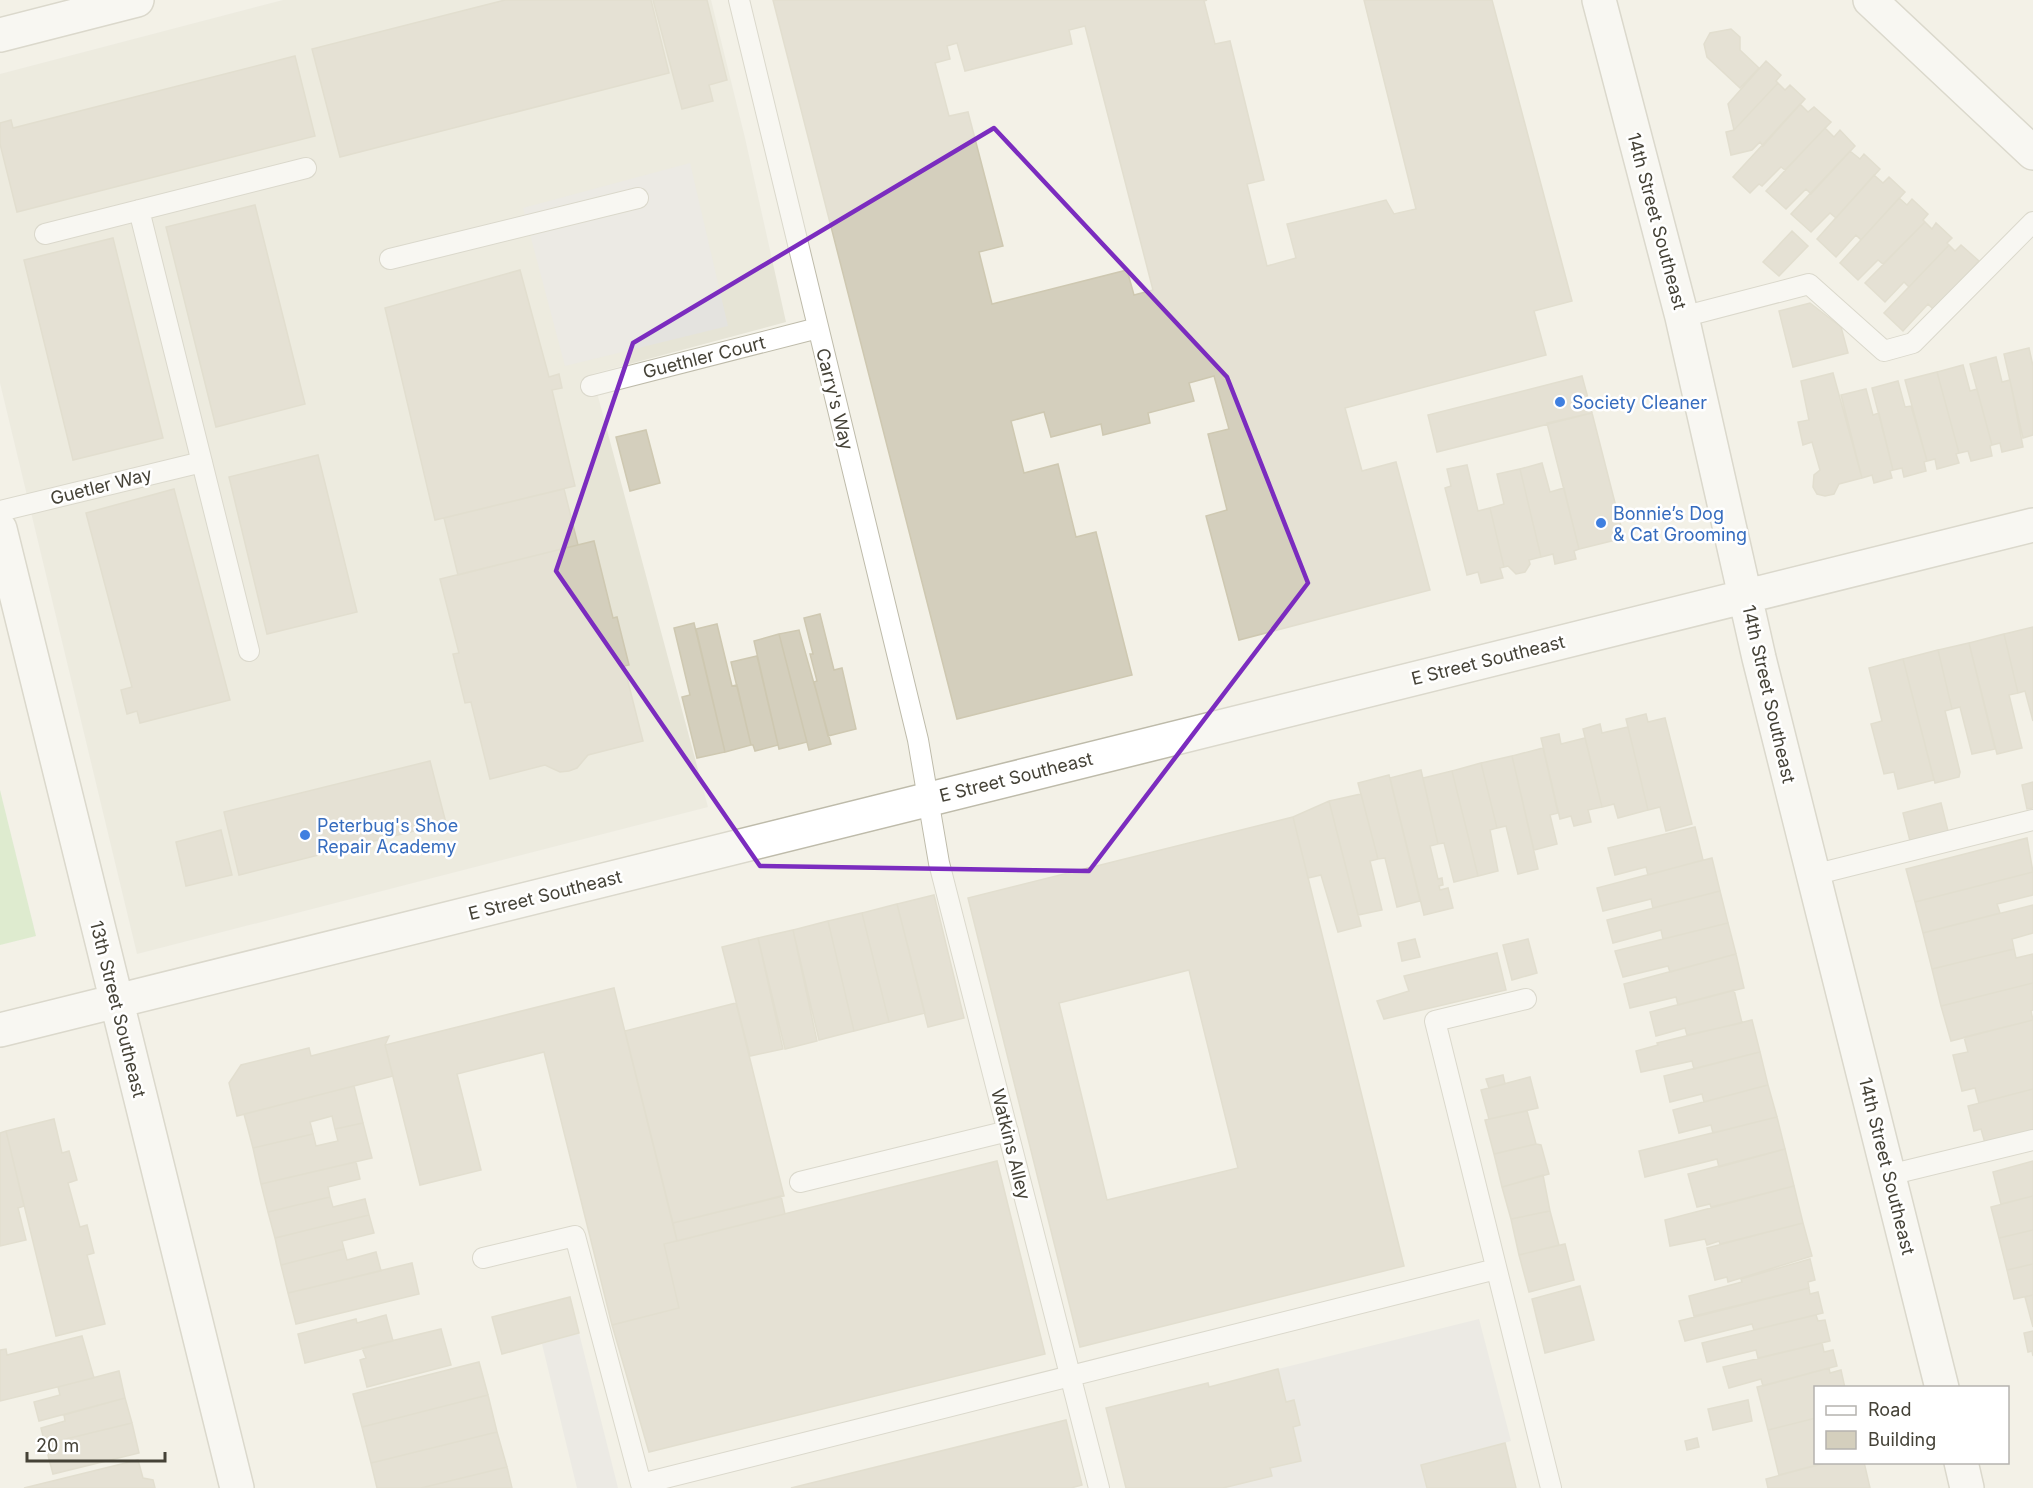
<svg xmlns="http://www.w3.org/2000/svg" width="2033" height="1488" viewBox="0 0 2033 1488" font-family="Inter,sans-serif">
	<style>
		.residential { fill: #e6e4d6 }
		.green { fill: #c5e5b2 }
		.parking { fill: #e4e3df }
		.building { fill: #d4cfbd; stroke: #cec8b1; stroke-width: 1.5; fill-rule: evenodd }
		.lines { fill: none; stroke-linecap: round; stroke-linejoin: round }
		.service-casing { stroke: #bebbaa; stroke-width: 22 }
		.minor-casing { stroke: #bebbaa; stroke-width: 36 }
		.tertiary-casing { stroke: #bebbaa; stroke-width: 36 }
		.service { stroke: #fff; stroke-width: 20 }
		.minor { stroke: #fff; stroke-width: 33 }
		.tertiary { stroke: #fff; stroke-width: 33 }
		.marked { fill: none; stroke: #7b2cbf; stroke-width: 4.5; stroke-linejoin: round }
		.shop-dot { fill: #3f7fe0; stroke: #fff; stroke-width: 2 }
		.labels { text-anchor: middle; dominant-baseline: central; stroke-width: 5; stroke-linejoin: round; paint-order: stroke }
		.street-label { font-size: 18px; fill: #454237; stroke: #fff }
		.shop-label { font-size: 18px; fill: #366cbe; stroke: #fff; text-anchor: start }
	</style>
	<rect width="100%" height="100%" fill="#f3f1e7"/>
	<path class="residential" d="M 283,0 L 711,0 L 745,138 L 786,322 L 592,374 L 708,807 L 137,954 L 0,383 L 0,74 Z"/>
	<path class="green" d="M 0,790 L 36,936 L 0,945 Z"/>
	<path class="parking" d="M 690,163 L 728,326 L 565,366 L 523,208 Z
		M 1479,1319 L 1511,1441 L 1421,1465 L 1427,1488 L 1223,1488 L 1270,1468 L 1300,1461 L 1293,1427 L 1300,1425 L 1294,1400 L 1286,1402 L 1278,1369 Z
		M 579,1333 L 618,1488 L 577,1488 L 542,1344 Z"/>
	<path class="building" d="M 505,0 L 651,0 L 669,73 L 340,157 L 312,49 Z
		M 653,0 L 707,0 L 727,80 L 709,85 L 713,101 L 682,109 Z
		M 773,0 L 1207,0 L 1204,1 L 1215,44 L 1230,41 L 1264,180 L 1247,184 L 1267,266 L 1296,258 L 1287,224 L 1386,200 L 1394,214 L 1416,209 L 1364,0 L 1492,0 L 1572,301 L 1534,311 L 1546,355 L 1345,408 L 1362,471 L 1396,462 L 1430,590 L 1239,640 L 1206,516 L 1227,510 L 1208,434 L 1229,429 L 1214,376 L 1189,383 L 1194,401 L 1148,413 L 1150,423 L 1103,435 L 1101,424 L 1051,437 L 1044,412 L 1011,421 L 1024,473 L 1058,464 L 1076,537 L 1096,532 L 1132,675 L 957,719 ZM 1085,26 L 1153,290 L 1134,295 L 1127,270 L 992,304 L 979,252 L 1003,246 L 968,112 L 949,116 L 935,63 L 950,59 L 947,46 L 957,43 L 965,71 L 1072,44 L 1069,30 Z
		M 1731,29 L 1740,37 L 1740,50 L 1759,68 L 1740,88 L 1707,57 L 1704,44 L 1710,33 Z
		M 295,56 L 315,136 L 17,212 L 0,144 L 0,123 L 11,120 L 13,128 Z
		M 1766,61 L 1781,75 L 1776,81 L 1778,83 L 1734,130 L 1728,104 Z
		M 1778,83 L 1785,90 L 1790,85 L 1805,99 L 1763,146 L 1760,142 L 1752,150 L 1731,155 L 1726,132 L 1734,130 Z
		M 1800,104 L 1808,112 L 1814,107 L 1831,122 L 1785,170 L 1781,167 L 1762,186 L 1759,184 L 1750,193 L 1733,177 Z
		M 1825,128 L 1834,137 L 1840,130 L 1855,146 L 1811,194 L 1806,189 L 1786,209 L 1766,191 Z
		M 1850,151 L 1860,159 L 1864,154 L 1880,169 L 1836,218 L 1830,213 L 1811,232 L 1791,214 Z
		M 1874,175 L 1883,183 L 1889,177 L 1905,192 L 1861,240 L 1856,235 L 1836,257 L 1817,239 Z
		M 1899,198 L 1907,205 L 1912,199 L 1928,214 L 1923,220 L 1925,222 L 1883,264 L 1878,260 L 1858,280 L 1840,263 Z
		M 255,205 L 305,404 L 216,427 L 166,227 Z
		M 1925,222 L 1932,229 L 1936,223 L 1952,238 L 1947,243 L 1949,245 L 1909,287 L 1904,282 L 1885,302 L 1865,283 Z
		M 1792,231 L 1808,246 L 1779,276 L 1763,262 Z
		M 113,238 L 163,438 L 73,460 L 24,260 Z
		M 1949,245 L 1955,251 L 1961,245 L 1979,261 L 1934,310 L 1928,304 L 1903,331 L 1884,313 Z
		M 520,270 L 549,377 L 559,374 L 562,388 L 552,390 L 575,486 L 435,520 L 385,308 Z
		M 1810,303 L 1841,327 L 1848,353 L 1793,367 L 1779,311 Z
		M 2029,348 L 2033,366 L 2033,435 L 2023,438 L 2004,354 Z
		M 1996,357 L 2002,382 L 2010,380 L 2023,447 L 2002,452 L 2000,443 L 1992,445 L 1970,364 Z
		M 1963,365 L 1970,391 L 1977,389 L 1992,445 L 1990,446 L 1992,456 L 1971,461 L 1968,451 L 1959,453 L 1937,372 Z
		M 1937,372 L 1959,453 L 1956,454 L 1959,463 L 1937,469 L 1935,459 L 1927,461 L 1905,380 Z
		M 1833,373 L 1862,478 L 1839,484 L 1834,494 L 1825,496 L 1817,494 L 1813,487 L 1814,475 L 1820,470 L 1812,442 L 1803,445 L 1798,422 L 1809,420 L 1801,381 Z
		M 1582,376 L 1592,413 L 1437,452 L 1428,415 Z
		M 1898,381 L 1905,407 L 1911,406 L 1927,461 L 1924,462 L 1926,471 L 1904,477 L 1902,468 L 1893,470 L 1872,388 Z
		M 1866,389 L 1873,415 L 1879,413 L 1893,470 L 1890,471 L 1892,478 L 1874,483 L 1872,475 L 1862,478 L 1841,395 Z
		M 1592,413 L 1624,538 L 1579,549 L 1547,423 Z
		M 646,430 L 660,483 L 630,491 L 616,437 Z
		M 318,455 L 357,612 L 267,634 L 229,477 Z
		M 1542,463 L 1550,492 L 1564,488 L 1579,549 L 1574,551 L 1576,559 L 1555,564 L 1553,554 L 1541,557 L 1520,469 Z
		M 1467,465 L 1478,511 L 1490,508 L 1504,567 L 1500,568 L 1503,578 L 1481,583 L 1478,572 L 1467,575 L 1445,488 L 1451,486 L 1447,469 Z
		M 1520,469 L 1541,557 L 1529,560 L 1530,564 L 1525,572 L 1516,574 L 1508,566 L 1504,567 L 1490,508 L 1504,504 L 1497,474 Z
		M 174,489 L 230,700 L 140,723 L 137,711 L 127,714 L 121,690 L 132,687 L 86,513 Z
		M 564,489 L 578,545 L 458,575 L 444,518 Z
		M 594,541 L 613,618 L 617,617 L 629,665 L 624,666 L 643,741 L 588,755 L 577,768 L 569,771 L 560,772 L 545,765 L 490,779 L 471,702 L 465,703 L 453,654 L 459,653 L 440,579 Z
		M 820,614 L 834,670 L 842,668 L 856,729 L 828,736 L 814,682 L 817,681 L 810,654 L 813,654 L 804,618 Z
		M 694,623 L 725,752 L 697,758 L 682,697 L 690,695 L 674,628 Z
		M 717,624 L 732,686 L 737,685 L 751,745 L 725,752 L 696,629 Z
		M 2033,627 L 2033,721 L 2025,691 L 2018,693 L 2004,634 Z
		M 799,630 L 831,744 L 809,750 L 779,634 Z
		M 779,634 L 807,742 L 779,749 L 754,641 Z
		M 2004,634 L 2018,693 L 2009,695 L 2022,748 L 1997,754 L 1969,643 Z
		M 1969,643 L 1995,749 L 1972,754 L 1960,707 L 1952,709 L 1938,650 Z
		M 1938,650 L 1952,709 L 1945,711 L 1960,772 L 1959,777 L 1935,783 L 1903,659 Z
		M 757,656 L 778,745 L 755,751 L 753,745 L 751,745 L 731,662 Z
		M 1903,659 L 1934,780 L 1898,789 L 1894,772 L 1884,774 L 1871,724 L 1882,721 L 1869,668 Z
		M 1646,714 L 1648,722 L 1665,718 L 1692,824 L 1666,831 L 1660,807 L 1648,810 L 1626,719 Z
		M 1600,724 L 1602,733 L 1628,727 L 1648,810 L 1618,818 L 1614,804 L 1602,807 L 1583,729 Z
		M 1559,734 L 1561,744 L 1585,738 L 1602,807 L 1588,810 L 1591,822 L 1574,826 L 1571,816 L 1560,819 L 1541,738 Z
		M 1543,748 L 1558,813 L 1550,815 L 1557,844 L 1534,850 L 1512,756 Z
		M 1512,756 L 1538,869 L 1518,874 L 1506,826 L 1497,828 L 1481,763 Z
		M 430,761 L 446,823 L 239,875 L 224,812 Z
		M 1481,763 L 1497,828 L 1490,830 L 1498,871 L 1478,876 L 1452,771 Z
		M 1421,770 L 1438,844 L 1430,846 L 1438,879 L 1442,878 L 1443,885 L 1439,886 L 1440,890 L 1448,888 L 1453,908 L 1424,915 L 1390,778 Z
		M 1452,771 L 1478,876 L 1454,882 L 1444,843 L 1438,844 L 1423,778 Z
		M 1389,775 L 1420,901 L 1397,907 L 1385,858 L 1378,859 L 1358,783 Z
		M 2033,782 L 2033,808 L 2027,809 L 2022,785 Z
		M 1361,794 L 1378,859 L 1370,861 L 1382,910 L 1358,915 L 1329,801 Z
		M 1329,801 L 1361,926 L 1338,932 L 1321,875 L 1308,878 L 1293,817 Z
		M 1941,803 L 1949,835 L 1911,845 L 1903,813 Z
		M 1293,817 L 1404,1266 L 1080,1347 L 968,898 ZM 1189,970 L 1238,1168 L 1107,1200 L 1059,1003 Z
		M 1695,827 L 1703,860 L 1648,875 L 1646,867 L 1615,875 L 1608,848 Z
		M 221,830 L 232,875 L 186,886 L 176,842 Z
		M 2027,838 L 2033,872 L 1915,902 L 1906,869 Z
		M 1712,858 L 1720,891 L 1653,908 L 1651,899 L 1603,911 L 1597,888 Z
		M 2033,872 L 2033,895 L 1997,904 L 2000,913 L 1923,933 L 1915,902 Z
		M 1720,891 L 1728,923 L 1663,939 L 1661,930 L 1613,943 L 1607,920 Z
		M 934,895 L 964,1018 L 928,1027 L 897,904 Z
		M 897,904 L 925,1013 L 889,1022 L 862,913 Z
		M 2033,905 L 2033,933 L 2012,939 L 2014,949 L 1932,969 L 1923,933 Z
		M 862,913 L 889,1022 L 854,1031 L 828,921 Z
		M 828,921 L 854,1031 L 819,1040 L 793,930 Z
		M 1728,923 L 1736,954 L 1670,972 L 1668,966 L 1623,977 L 1615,951 Z
		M 793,930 L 817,1041 L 785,1049 L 758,938 Z
		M 758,938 L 783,1049 L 750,1056 L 722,947 Z
		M 1415,939 L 1420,957 L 1402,961 L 1398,943 Z
		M 1528,939 L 1537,973 L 1512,980 L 1503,945 Z
		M 2014,949 L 2016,958 L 2033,954 L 2033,983 L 1941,1006 L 1932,969 Z
		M 1497,953 L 1506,990 L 1384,1019 L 1377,1001 L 1409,991 L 1404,976 Z
		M 1736,954 L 1744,988 L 1678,1005 L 1676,997 L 1630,1008 L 1624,984 Z
		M 2033,983 L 2033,1010 L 2031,1011 L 2033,1020 L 1951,1041 L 1941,1006 Z
		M 614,988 L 677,1241 L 664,1244 L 679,1308 L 612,1325 L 544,1052 L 457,1074 L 481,1170 L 420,1185 L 385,1045 Z
		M 1734,990 L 1742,1023 L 1687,1035 L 1685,1028 L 1656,1036 L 1650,1012 Z
		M 736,1003 L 784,1196 L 673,1223 L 625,1031 Z
		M 1752,1020 L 1760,1052 L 1694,1069 L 1692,1061 L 1641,1072 L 1636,1051 L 1658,1045 L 1657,1043 Z
		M 2033,1020 L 2033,1089 L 1979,1103 L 1975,1088 L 1962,1091 L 1953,1055 L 1968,1052 L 1964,1037 Z
		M 389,1036 L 385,1045 L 393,1076 L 237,1116 L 229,1083 L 241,1065 L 309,1048 L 311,1056 Z
		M 1760,1052 L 1768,1085 L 1704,1102 L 1702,1094 L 1670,1102 L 1664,1076 Z
		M 1503,1075 L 1505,1084 L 1489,1088 L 1486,1079 Z
		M 1530,1077 L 1538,1108 L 1489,1119 L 1481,1090 Z
		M 1768,1085 L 1777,1117 L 1713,1133 L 1711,1125 L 1679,1133 L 1673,1110 Z
		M 354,1086 L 363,1123 L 335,1129 L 332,1116 L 310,1122 L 313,1134 L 253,1148 L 244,1114 Z
		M 2033,1089 L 2033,1130 L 1985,1143 L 1981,1129 L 1974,1131 L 1968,1106 Z
		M 1527,1111 L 1536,1144 L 1494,1154 L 1485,1120 Z
		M 1777,1117 L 1785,1149 L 1719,1167 L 1717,1159 L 1645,1177 L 1639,1151 Z
		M 54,1119 L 62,1153 L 69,1151 L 77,1180 L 68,1183 L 80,1227 L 87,1225 L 94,1253 L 87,1255 L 105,1324 L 56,1336 L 6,1131 Z
		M 363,1123 L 372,1158 L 261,1184 L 253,1148 L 313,1134 L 316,1146 L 338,1141 L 335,1129 Z
		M 6,1131 L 24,1206 L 18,1208 L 26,1240 L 0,1246 L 0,1133 Z
		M 1536,1144 L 1541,1145 L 1549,1174 L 1502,1187 L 1494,1154 Z
		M 1785,1149 L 1794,1186 L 1711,1207 L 1710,1204 L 1697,1207 L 1688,1174 Z
		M 997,1161 L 1045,1354 L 649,1452 L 612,1325 L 679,1308 L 664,1244 Z
		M 2033,1161 L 2033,1196 L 2001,1204 L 1993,1172 Z
		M 356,1162 L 360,1179 L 328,1187 L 330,1197 L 268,1212 L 261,1184 Z
		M 1543,1175 L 1550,1211 L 1511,1219 L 1502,1187 Z
		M 1794,1186 L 1803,1223 L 1720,1244 L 1719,1241 L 1707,1245 L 1705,1239 L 1670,1246 L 1665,1220 Z
		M 781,1196 L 785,1214 L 677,1241 L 673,1223 Z
		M 2033,1196 L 2033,1230 L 1999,1238 L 1991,1207 Z
		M 330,1197 L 333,1207 L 365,1199 L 369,1215 L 275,1238 L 268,1212 Z
		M 1550,1211 L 1559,1245 L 1519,1255 L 1511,1219 Z
		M 369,1215 L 374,1233 L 342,1241 L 344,1249 L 281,1265 L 275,1238 Z
		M 1803,1223 L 1812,1256 L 1728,1282 L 1727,1277 L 1715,1280 L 1707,1248 Z
		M 2033,1230 L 2033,1264 L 2007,1270 L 1999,1238 Z
		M 1565,1244 L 1574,1280 L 1529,1292 L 1519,1255 Z
		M 344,1249 L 347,1260 L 376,1252 L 381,1271 L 288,1293 L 281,1265 Z
		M 1810,1259 L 1815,1280 L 1808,1282 L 1809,1288 L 1694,1316 L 1689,1296 L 1742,1282 L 1741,1279 Z
		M 412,1263 L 419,1294 L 296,1324 L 288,1293 Z
		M 2033,1264 L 2033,1295 L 2014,1299 L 2007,1270 Z
		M 1580,1286 L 1594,1340 L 1545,1353 L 1532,1299 Z
		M 1809,1288 L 1810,1294 L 1818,1292 L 1823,1313 L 1754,1330 L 1752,1324 L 1685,1341 L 1679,1321 Z
		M 2033,1295 L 2033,1327 L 2025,1297 Z
		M 570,1297 L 579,1333 L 502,1354 L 492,1317 Z
		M 386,1315 L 393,1341 L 305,1363 L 298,1334 L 356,1319 L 357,1323 Z
		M 1816,1315 L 1818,1321 L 1825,1320 L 1830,1341 L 1758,1358 L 1756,1350 L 1707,1362 L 1702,1343 Z
		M 441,1329 L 451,1365 L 367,1387 L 360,1360 L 366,1358 L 362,1348 Z
		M 2033,1331 L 2033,1356 L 2032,1351 L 2028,1352 L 2024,1333 Z
		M 82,1336 L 94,1378 L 0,1401 L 0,1350 L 6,1349 L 7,1355 Z
		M 1822,1343 L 1824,1352 L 1833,1350 L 1837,1366 L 1763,1386 L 1761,1379 L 1729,1388 L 1723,1367 Z
		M 479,1362 L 488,1395 L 362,1427 L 353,1394 Z
		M 1829,1368 L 1830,1373 L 1841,1370 L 1845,1388 L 1816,1388 L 1816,1418 L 1768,1430 L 1757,1387 Z
		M 1278,1369 L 1286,1402 L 1294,1400 L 1300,1425 L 1293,1427 L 1301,1461 L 1270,1468 L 1272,1476 L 1223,1488 L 1126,1488 L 1106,1408 L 1208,1383 L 1209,1387 Z
		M 119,1371 L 125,1398 L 39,1421 L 34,1402 L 60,1395 L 58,1387 Z
		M 488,1395 L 497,1432 L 371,1463 L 362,1427 Z
		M 125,1398 L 132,1423 L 45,1444 L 41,1428 L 65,1421 L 64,1415 Z
		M 1748,1400 L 1752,1421 L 1713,1430 L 1708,1409 Z
		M 1816,1418 L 1816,1462 L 1828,1462 L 1779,1475 L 1768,1430 Z
		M 1066,1420 L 1082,1485 L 1071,1488 L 791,1488 Z
		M 132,1423 L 139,1453 L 53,1474 L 45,1444 Z
		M 497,1432 L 507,1467 L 421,1488 L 377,1488 L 371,1463 Z
		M 1697,1438 L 1699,1447 L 1687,1450 L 1685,1441 Z
		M 1505,1443 L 1516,1488 L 1427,1488 L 1421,1465 Z
		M 138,1460 L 143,1478 L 153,1480 L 155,1488 L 24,1488 Z
		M 1829,1462 L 1864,1462 L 1870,1488 L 1768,1488 L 1766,1479 Z
		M 507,1467 L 512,1488 L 421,1488 Z"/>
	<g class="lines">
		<defs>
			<path id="service" d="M 739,0 L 918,740 L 939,863 L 1099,1488
				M 139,210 L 249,651
				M 45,234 L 306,168
				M 390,259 L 638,198
				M 1682,317 L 1809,284 L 1884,351 L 1913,343 L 2033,222
				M 591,386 L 818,328
				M 0,511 L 202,462
				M 1813,875 L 2033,820
				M 1526,999 L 1435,1021 L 1551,1488
				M 1889,1175 L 2033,1140
				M 800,1182 L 1008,1131
				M 483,1258 L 575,1236 L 641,1484 L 1496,1269"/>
			<path id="minor" d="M 1599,0 L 1682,317 L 1759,658 L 1942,1388
				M 0,35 L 137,0
				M 0,529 L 237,1488
				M 0,1030 L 2033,525
				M 1961,1462 L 1967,1488"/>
			<path id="tertiary" d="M 1870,0 L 2033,153"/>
		</defs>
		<use href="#service" class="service-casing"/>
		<use href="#minor" class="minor-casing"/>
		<use href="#tertiary" class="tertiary-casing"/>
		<use href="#service" class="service"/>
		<use href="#minor" class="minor"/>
		<use href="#tertiary" class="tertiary"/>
	</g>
	<path d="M0 0H2033V1488H0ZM 994,128 L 1227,377 L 1308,583 L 1089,871 L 760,866 L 556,571 L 633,343 Z" fill="#f3f1e7" fill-opacity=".55" fill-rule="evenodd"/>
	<path class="marked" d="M 994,128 L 1227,377 L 1308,583 L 1089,871 L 760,866 L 556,571 L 633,343 Z"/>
	<g class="shop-dot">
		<circle cx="1560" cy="402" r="6"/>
		<circle cx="1601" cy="523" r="6"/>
		<circle cx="305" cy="835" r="6"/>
	</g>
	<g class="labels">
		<g class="street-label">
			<text transform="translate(1657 221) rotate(75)">14th Street Southeast</text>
			<text transform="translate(704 357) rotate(-14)">Guethler Court</text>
			<text transform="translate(835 399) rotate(76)">Carry's Way</text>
			<text transform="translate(101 486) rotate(-14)">Guetler Way</text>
			<text transform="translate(1488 660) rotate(-14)">E Street Southeast</text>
			<text transform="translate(1769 694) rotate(77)">14th Street Southeast</text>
			<text transform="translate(1016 777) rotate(-14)">E Street Southeast</text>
			<text transform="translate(545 895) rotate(-14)">E Street Southeast</text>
			<text transform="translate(118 1009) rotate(76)">13th Street Southeast</text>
			<text transform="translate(1011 1144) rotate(76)">Watkins Alley</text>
			<text transform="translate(1887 1166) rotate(76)">14th Street Southeast</text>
		</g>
		<g class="shop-label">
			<text x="1572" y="402">Society Cleaner</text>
			<text x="1613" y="513">Bonnie’s Dog<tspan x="1613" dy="21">&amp; Cat Grooming</tspan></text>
			<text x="317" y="825">Peterbug's Shoe<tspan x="317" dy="21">Repair Academy</tspan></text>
		</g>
	</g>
	<rect x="1814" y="1386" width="195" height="78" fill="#ffffff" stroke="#b5b3af" stroke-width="1.5"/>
	<rect x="1826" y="1406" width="30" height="9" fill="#ffffff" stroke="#b5b3af" stroke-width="1.5"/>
	<text x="1868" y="1416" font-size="18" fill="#454237">Road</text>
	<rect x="1826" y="1431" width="30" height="18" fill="#d4cfbd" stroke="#b5b3af" stroke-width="1.5"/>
	<text x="1868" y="1446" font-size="18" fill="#454237">Building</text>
	<path d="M27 1452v9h138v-9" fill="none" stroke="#454237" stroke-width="3"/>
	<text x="36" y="1452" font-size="18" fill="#454237" stroke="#ffffff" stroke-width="4.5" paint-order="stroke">20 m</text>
</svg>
